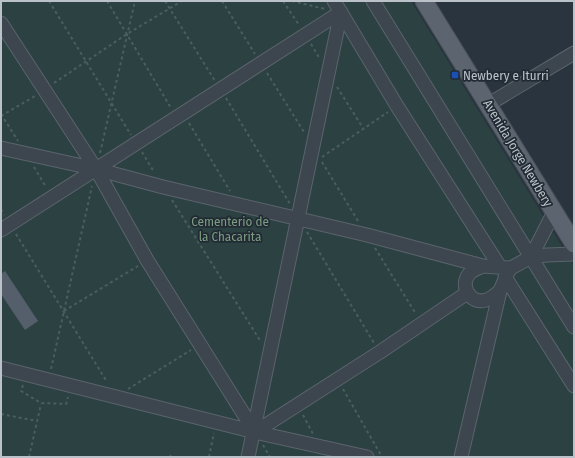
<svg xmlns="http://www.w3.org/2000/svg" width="575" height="458" viewBox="0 0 575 458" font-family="'Fira Sans Condensed',sans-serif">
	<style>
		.green { fill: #2c4141 }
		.building { fill: #555f6c }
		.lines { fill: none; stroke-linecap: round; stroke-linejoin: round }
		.minor-casing { stroke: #5b646c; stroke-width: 15 }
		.major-casing { stroke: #474f58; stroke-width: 19 }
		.path { stroke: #4b5e5f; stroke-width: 2; stroke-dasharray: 3 3; stroke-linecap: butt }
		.minor { stroke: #3d464f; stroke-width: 13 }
		.major { stroke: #5c656f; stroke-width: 17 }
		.transit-dot { fill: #1a4fb4; stroke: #222b34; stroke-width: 1.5 }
		.labels { text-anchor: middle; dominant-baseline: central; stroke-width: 3.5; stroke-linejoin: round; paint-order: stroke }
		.poi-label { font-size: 13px; fill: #bac1c9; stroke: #222b34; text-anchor: start }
		.street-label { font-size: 13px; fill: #bac1c9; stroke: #222b34 }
		.park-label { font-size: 13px; fill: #7b9c81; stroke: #222b34 }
	</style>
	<rect width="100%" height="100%" fill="#29343f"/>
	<path class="green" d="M 1,1 L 411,1 L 574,266 L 574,457 L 1,457 Z"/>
	<path class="building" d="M 5,271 L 38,321 L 25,330 L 1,294 L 1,274 Z"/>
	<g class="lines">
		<defs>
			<path id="minor" d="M 334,1 L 397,106 L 500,267
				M 373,1 L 574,327
				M 1,23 L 96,169 L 147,260 L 255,432
				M 489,104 L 574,53
				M 1,148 L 96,169 L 163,187 L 367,235 L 483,266 L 511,268
				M 1,230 L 341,12
				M 531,257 L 554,212
				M 483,266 C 478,268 472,270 469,274 C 459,286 471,305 486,300 C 491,299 496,294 500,291
				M 505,277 L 574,386
				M 1,368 L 255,432 L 367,457
				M 255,432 L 380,352 L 467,293
				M 248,457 L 341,12
				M 461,457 L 500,291 L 508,272 L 511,268 L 531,257 L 547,255 L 574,254"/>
			<path id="major" d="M 424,1 L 574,244"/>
		</defs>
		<use href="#minor" class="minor-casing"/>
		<use href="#major" class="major-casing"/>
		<path class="path" d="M 49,1 L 131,135
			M 107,1 L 171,108
			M 165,1 L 215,81
			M 222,1 L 255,54
			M 283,1 L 299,25
			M 292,1 L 325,9
			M 311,44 L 320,59
			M 267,73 L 304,132
			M 54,83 L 127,34 L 182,1
			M 337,87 L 363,128
			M 226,98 L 290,204
			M 1,114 L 18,141
			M 1,116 L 35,96
			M 189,123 L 230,191
			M 142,152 L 154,172
			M 100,153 L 135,1
			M 322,157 L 388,112
			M 322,162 L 358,221
			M 34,167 L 46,187
			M 172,200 L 261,342
			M 1,209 L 4,215
			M 307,232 L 374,343
			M 16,234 L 107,382
			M 375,248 L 416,314
			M 64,311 L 138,266
			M 51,369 L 92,186
			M 23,385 L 21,391 L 41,403 L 66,404 L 68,397
			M 128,389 L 191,350
			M 343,389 L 382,457
			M 1,414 L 37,421
			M 303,415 L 313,434
			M 263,445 L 270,457
			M 29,457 L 41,404
			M 170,457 L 171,455
			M 209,457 L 214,433"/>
		<use href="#minor" class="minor"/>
		<use href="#major" class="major"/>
	</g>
	<rect class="transit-dot" x="451" y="71" width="8" height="8" rx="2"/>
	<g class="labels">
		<g class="poi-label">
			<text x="463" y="75">Newbery e Iturri</text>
		</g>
		<g class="street-label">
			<text transform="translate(518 153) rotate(59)">Avenida Jorge Newbery</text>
		</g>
		<g class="park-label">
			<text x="230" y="221">Cementerio de<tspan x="230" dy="15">la Chacarita</tspan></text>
		</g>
	</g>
	<rect width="575" height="458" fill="none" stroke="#bac1c9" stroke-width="4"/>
</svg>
